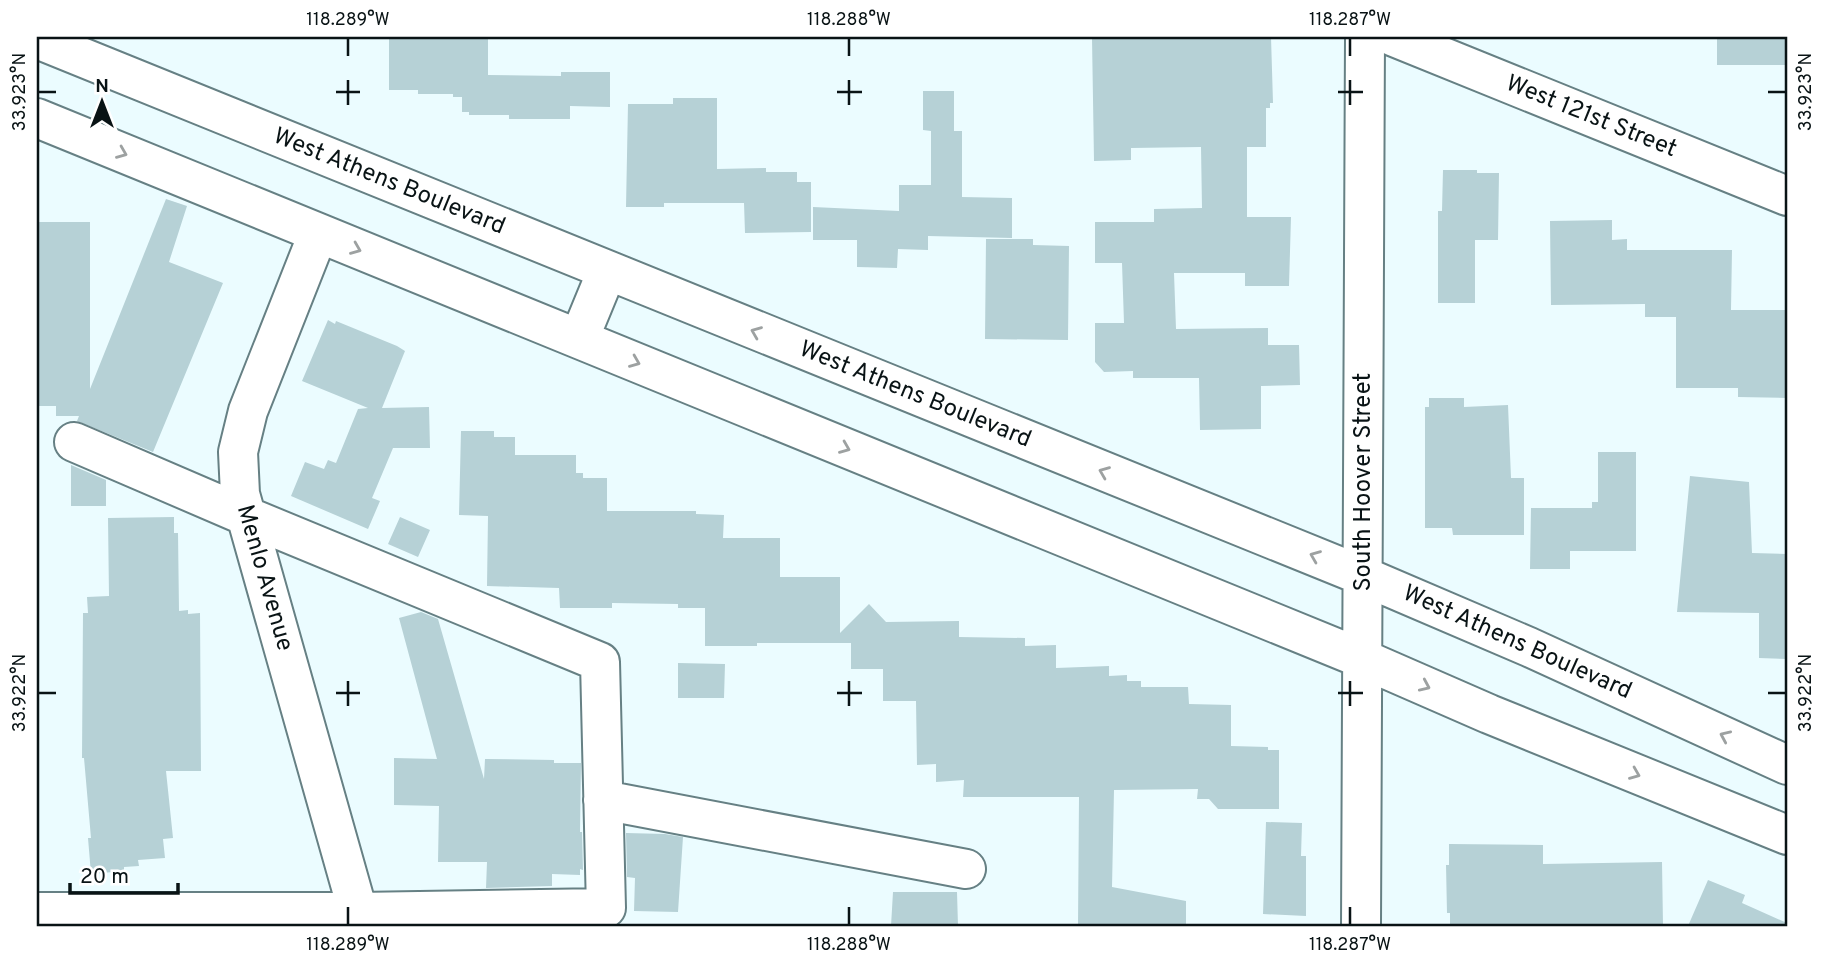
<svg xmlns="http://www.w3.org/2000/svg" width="1824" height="963" viewBox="0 0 1824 963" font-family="Overpass,sans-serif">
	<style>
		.building { fill: #b6d1d6 }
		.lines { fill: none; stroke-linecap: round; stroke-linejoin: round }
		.minor-casing { stroke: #668084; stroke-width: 42 }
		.minor { stroke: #fff; stroke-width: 38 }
		.oneway { stroke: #9da1a1 }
		.ticks { fill: none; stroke: #091315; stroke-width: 2.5 }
		.labels { text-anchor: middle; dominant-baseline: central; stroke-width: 7; stroke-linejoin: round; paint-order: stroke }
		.street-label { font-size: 24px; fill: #091315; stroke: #fff }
		.neatline { fill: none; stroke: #091315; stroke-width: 2.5 }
		.ticks-label { font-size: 18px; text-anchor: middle; fill: #091315 }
	</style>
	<rect width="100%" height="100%" fill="#ebfcff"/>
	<path class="building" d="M 389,37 L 488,37 L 488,75 L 561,76 L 561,72 L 610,72 L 610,107 L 570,106 L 570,119 L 509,119 L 509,115 L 469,115 L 469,112 L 462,112 L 462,97 L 453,97 L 453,94 L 418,94 L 418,90 L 389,90 Z
		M 1271,37 L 1273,103 L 1270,103 L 1270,108 L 1266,108 L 1266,147 L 1247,147 L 1247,217 L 1291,217 L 1289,286 L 1245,286 L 1245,273 L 1174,273 L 1176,329 L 1268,328 L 1268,345 L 1299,345 L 1300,385 L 1261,386 L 1261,429 L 1200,430 L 1199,378 L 1133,378 L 1133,371 L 1104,372 L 1095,362 L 1095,323 L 1124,323 L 1122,263 L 1095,263 L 1095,222 L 1154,222 L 1154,209 L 1202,208 L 1201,147 L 1131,148 L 1131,160 L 1094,161 L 1092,38 Z
		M 1717,37 L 1787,37 L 1787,65 L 1717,65 Z
		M 923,91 L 954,91 L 954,131 L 962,131 L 962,197 L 1012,198 L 1012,238 L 928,236 L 928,250 L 898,249 L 897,268 L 857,267 L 857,240 L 813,240 L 813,207 L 899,211 L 899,185 L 931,185 L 931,131 L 923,130 Z
		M 673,98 L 717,98 L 717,169 L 766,168 L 766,172 L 797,172 L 797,182 L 811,182 L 811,232 L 745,233 L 744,203 L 664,203 L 664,207 L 626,207 L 628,104 L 673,104 Z
		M 1443,170 L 1477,170 L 1477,173 L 1499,173 L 1498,240 L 1475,240 L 1475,303 L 1438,303 L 1438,211 L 1442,211 Z
		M 166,199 L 187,206 L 169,262 L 223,283 L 153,452 L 77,421 L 79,416 L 56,416 L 56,406 L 37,406 L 37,222 L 90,222 L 90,389 Z
		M 1612,220 L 1612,240 L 1627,239 L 1627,250 L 1732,250 L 1731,310 L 1787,310 L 1787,398 L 1738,397 L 1738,388 L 1676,388 L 1676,317 L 1645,317 L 1645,304 L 1551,305 L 1550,221 Z
		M 986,239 L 1033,239 L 1033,245 L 1069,246 L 1068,340 L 985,339 Z
		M 328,320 L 335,324 L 336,321 L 397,346 L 405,351 L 382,408 L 429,407 L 430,448 L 393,448 L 372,498 L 380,501 L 368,529 L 291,496 L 305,462 L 324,469 L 328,460 L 336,463 L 358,409 L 368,408 L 302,381 Z
		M 1429,398 L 1464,398 L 1464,407 L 1508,405 L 1511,478 L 1524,478 L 1524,535 L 1453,535 L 1452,528 L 1425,528 L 1425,407 L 1429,407 Z
		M 461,431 L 494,431 L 494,437 L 515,437 L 515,455 L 576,455 L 576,473 L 583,473 L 583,478 L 607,478 L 607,511 L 696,511 L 696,514 L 724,515 L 723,538 L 780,538 L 780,577 L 840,577 L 840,633 L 869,604 L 886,622 L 959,621 L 959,637 L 1025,638 L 1025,646 L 1056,645 L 1056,668 L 1109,666 L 1109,676 L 1127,675 L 1127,681 L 1141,681 L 1141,687 L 1188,687 L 1189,704 L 1231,705 L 1231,746 L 1268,747 L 1268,750 L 1279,750 L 1279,809 L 1218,809 L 1209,799 L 1197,799 L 1198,789 L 1114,790 L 1112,887 L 1186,901 L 1186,926 L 1078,926 L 1079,797 L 963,797 L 964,780 L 936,782 L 936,764 L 917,765 L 916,701 L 883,701 L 883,669 L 851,669 L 851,643 L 757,643 L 757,646 L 705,646 L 705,608 L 678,608 L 678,604 L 612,603 L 612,608 L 560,608 L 559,588 L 487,586 L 488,516 L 459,515 Z
		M 1598,452 L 1636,452 L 1636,551 L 1570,551 L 1570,569 L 1530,569 L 1531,508 L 1592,508 L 1592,502 L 1598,502 Z
		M 71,465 L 106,480 L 106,506 L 71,506 Z
		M 1690,476 L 1749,482 L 1752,553 L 1787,554 L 1787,659 L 1759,658 L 1759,613 L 1677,612 Z
		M 174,517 L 174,533 L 178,533 L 179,611 L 188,610 L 188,614 L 200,613 L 201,771 L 166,771 L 173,838 L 163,839 L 165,858 L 138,860 L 139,866 L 124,867 L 124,871 L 91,874 L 88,838 L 91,838 L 84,758 L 82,758 L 83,613 L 88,613 L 87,597 L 109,596 L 108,518 Z
		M 400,517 L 430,530 L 418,557 L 388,544 Z
		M 421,612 L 438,619 L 484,779 L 485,759 L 554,760 L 554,763 L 581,763 L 580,832 L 582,832 L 583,870 L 580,869 L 580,875 L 552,874 L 552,886 L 486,888 L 487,862 L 438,862 L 439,806 L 394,805 L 394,758 L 437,759 L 399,618 Z
		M 678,663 L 725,664 L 724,698 L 678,698 Z
		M 1266,822 L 1302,823 L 1301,856 L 1306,856 L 1306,916 L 1263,914 Z
		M 626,833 L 665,834 L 683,837 L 678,912 L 634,911 L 635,878 L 627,877 Z
		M 1449,844 L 1543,845 L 1543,864 L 1662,862 L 1663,926 L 1450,926 L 1450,913 L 1447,913 L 1446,865 L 1449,865 Z
		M 1708,880 L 1745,895 L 1742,903 L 1787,923 L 1787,926 L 1688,926 Z
		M 893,892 L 957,892 L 958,926 L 891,926 Z"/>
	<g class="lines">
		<defs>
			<path id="minor" d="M 1394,37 L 1787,196
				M 37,39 L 1363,576 L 1529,647 L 1787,765
				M 37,118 L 1363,659 L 1489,714 L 1787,835
				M 318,234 L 248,411 L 238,452 L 240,494 L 362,926
				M 579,339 L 607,271
				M 603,800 L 966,869
				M 37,912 L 358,912 L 606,908 L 600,662 L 246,516 L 74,442
				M 1361,926 L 1365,37"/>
		</defs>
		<use href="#minor" class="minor-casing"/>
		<use href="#minor" class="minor"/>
	</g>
	<defs><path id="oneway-chevron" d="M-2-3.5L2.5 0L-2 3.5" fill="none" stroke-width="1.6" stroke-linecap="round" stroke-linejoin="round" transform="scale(1.75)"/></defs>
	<g class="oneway">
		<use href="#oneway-chevron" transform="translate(122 153) rotate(22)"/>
		<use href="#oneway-chevron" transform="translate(356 249) rotate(22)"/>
		<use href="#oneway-chevron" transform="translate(756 332) rotate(-158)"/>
		<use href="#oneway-chevron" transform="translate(635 362) rotate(22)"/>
		<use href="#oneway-chevron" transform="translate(845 448) rotate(22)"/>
		<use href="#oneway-chevron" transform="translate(1104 472) rotate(-158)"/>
		<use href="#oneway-chevron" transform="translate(1315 556) rotate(-158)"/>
		<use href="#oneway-chevron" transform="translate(1425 686) rotate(24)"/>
		<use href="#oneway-chevron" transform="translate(1725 736) rotate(-156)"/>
		<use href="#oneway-chevron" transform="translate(1635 774) rotate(22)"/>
	</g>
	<path class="ticks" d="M 348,38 L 348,56M 849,38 L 849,56M 1350,38 L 1350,56M 348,80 L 348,105M 849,80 L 849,105M 1350,80 L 1350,105M 38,92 L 56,92M 336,92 L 360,92M 837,92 L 862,92M 1338,92 L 1363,92M 1768,92 L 1786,92M 348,681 L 348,706M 849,681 L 849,706M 1350,681 L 1350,706M 38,693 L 56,693M 336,693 L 360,693M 837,693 L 862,693M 1338,693 L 1363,693M 1768,693 L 1786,693M 348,907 L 348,925M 849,907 L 849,925M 1350,907 L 1350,925"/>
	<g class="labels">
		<g class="street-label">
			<text transform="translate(1591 117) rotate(22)">West 121st Street</text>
			<text transform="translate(389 182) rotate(22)">West Athens Boulevard</text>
			<text transform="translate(915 395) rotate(22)">West Athens Boulevard</text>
			<text transform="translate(1364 482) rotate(-90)">South Hoover Street</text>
			<text transform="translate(264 578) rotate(74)">Menlo Avenue</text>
			<text transform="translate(1517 643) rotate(24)">West Athens Boulevard</text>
		</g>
	</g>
	<rect width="1824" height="963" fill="none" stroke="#ffffff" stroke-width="77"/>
	<g transform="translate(102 102)" stroke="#ffffff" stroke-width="5" paint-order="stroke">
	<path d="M0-5L12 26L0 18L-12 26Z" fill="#091315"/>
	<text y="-10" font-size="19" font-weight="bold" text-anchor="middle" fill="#091315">N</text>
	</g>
	<path d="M70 883v10h108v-10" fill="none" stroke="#091315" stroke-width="3.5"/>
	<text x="80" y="883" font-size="21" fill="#091315" stroke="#ffffff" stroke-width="5" paint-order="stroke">20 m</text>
	<rect x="38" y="38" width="1748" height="887" class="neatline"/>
	<g class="ticks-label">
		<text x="348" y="25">118.289°W</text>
		<text x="849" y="25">118.288°W</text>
		<text x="1350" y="25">118.287°W</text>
		<text transform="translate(19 92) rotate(-90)" y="6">33.923°N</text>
		<text transform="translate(1805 92) rotate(-90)" y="6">33.923°N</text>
		<text transform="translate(19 693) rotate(-90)" y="6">33.922°N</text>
		<text transform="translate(1805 693) rotate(-90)" y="6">33.922°N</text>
		<text x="348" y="950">118.289°W</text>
		<text x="849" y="950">118.288°W</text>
		<text x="1350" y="950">118.287°W</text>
	</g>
</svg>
